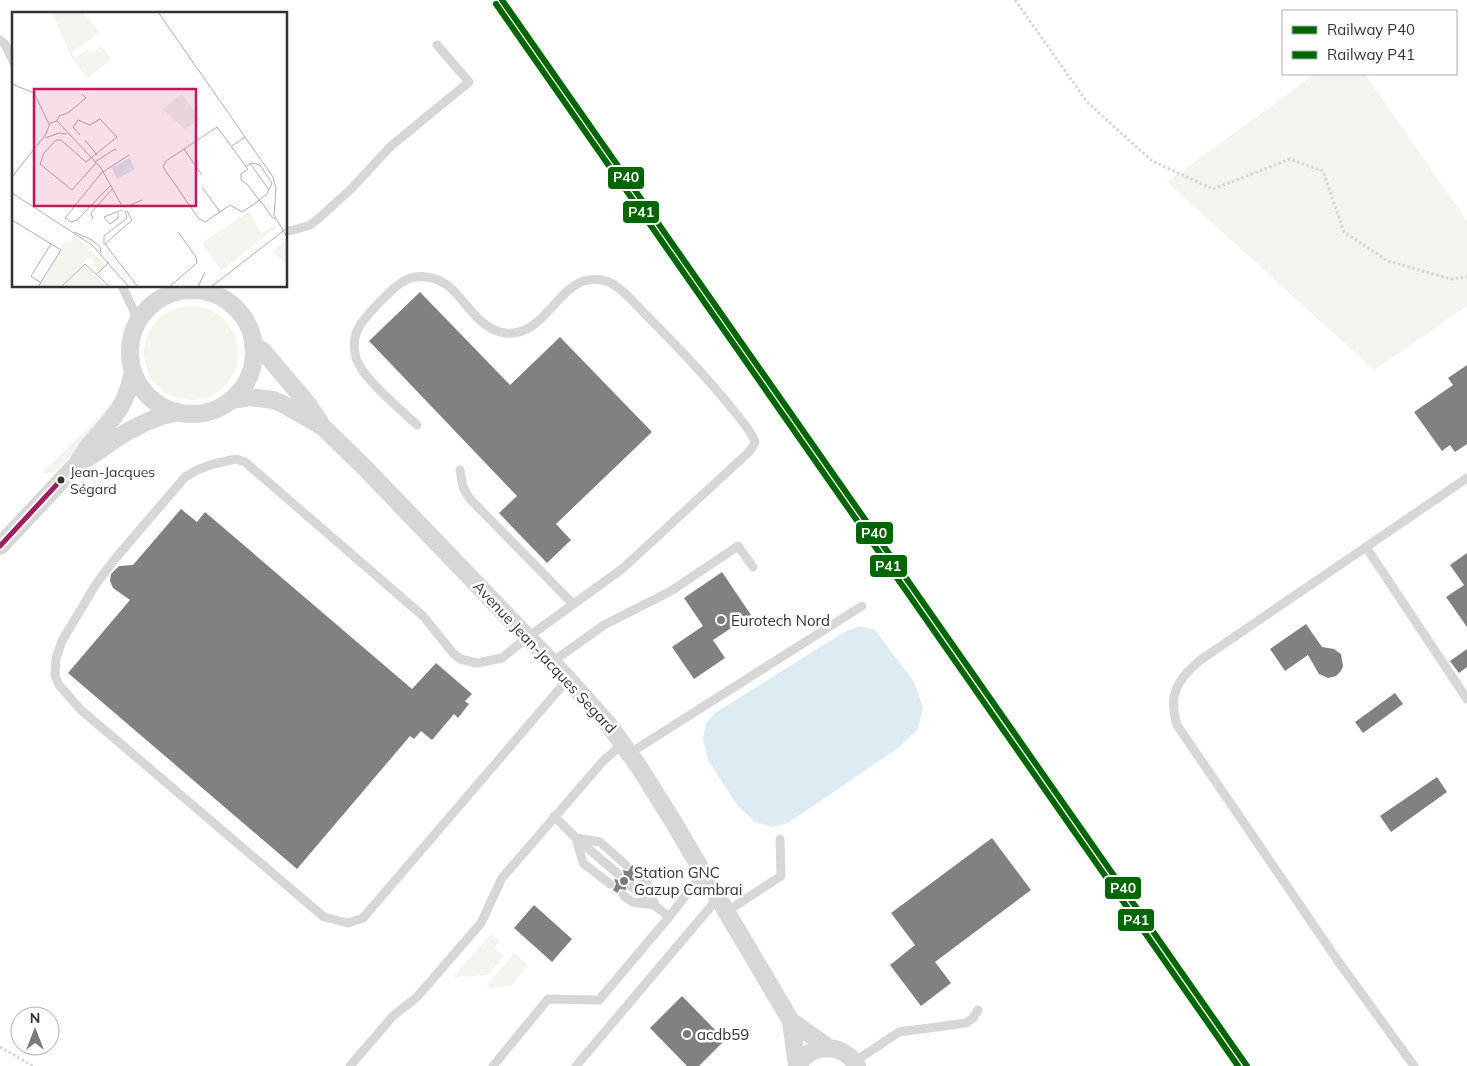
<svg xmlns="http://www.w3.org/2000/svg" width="1467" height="1066" viewBox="0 0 1467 1066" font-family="Mulish,sans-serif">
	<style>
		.green { fill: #f1f5ed }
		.water { fill: #ddebf3 }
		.building { fill: #818181 }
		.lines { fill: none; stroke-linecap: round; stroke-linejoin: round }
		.path { stroke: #d6d6d6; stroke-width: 3; stroke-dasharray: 2.5 2.5; stroke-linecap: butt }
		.service { stroke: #d7d7d7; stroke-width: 9 }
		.minor { stroke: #d7d7d7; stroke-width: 18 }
		.bus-1-casing { stroke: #fff; stroke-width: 9 }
		.bus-1 { stroke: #a01d62; stroke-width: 5 }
		.rail-1-casing { stroke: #fff; stroke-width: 10 }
		.rail-2-casing { stroke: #fff; stroke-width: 10 }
		.rail-1 { stroke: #060; stroke-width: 6 }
		.rail-2 { stroke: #060; stroke-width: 6 }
		.bus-dot { fill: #333; stroke: #fff; stroke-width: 2 }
		.poi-dot { fill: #7a7a7a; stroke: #fff; stroke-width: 2 }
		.labels { text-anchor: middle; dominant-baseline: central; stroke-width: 5; stroke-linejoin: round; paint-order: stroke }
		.bus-label { font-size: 14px; fill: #333; stroke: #fff; text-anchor: start }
		.poi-label { font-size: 15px; fill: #333; stroke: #fff; text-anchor: start }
		.street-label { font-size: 15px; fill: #333; stroke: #fff }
		.inset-road { fill: none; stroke: #adadad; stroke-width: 1 }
		.view { fill: #c2185b; fill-opacity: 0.15; stroke: #c2185b; stroke-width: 2.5 }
		.inset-edge { fill: none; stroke: #333; stroke-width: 2.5 }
		.line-badge { stroke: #fff; stroke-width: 2 }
		.badge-label { font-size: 14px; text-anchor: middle; font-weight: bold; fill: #fff }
	</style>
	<rect width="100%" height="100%" fill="#fff"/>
	<path class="green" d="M 1315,74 L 1365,74 L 1467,221 L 1467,306 L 1374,370 L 1167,182 Z
		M144 353a47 47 0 1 1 94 0a47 47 0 1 1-94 0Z
		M 117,399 L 80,446 L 55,473 L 42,473 Z
		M 491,934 L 500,941 L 494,948 L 504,956 L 488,975 L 453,977 Z
		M 514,953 L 528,965 L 511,986 L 492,988 L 487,985 Z"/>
	<path class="water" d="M 860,626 L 875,630 L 914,682 L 923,707 L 918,729 L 898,748 L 788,823 L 772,827 L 755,822 L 737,805 L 708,760 L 703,739 L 706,723 L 715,713 L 844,632 Z"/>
	<path class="building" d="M 420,292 L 510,385 L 560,337 L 652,432 L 556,524 L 571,540 L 547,563 L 499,513 L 517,496 L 369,341 Z
		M 1467,365 L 1467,444 L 1455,452 L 1450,445 L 1442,451 L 1414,412 L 1453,385 L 1448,378 Z
		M 181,509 L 197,522 L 205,512 L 412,689 L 436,663 L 472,694 L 465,701 L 469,704 L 458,718 L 454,714 L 432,740 L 421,731 L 414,739 L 410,736 L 297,869 L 68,673 L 130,600 L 113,588 L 110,581 L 111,574 L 119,566 L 133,565 Z
		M 1467,553 L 1467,627 L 1446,597 L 1464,585 L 1450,565 Z
		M 722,572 L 751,615 L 713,640 L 725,658 L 694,679 L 672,647 L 703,626 L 684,598 Z
		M 1306,624 L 1322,647 L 1334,649 L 1341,654 L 1343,666 L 1341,671 L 1336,676 L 1328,678 L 1319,674 L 1308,655 L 1285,671 L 1270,649 Z
		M 1467,649 L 1467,667 L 1459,673 L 1450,661 Z
		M 1395,693 L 1403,704 L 1363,733 L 1355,722 Z
		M 1437,777 L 1447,792 L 1391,832 L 1380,816 Z
		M 992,838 L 1031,890 L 935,962 L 951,983 L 921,1006 L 890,965 L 915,945 L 891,913 Z
		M 632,865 L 639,871 L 634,873 L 634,881 L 629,880 L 626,882 L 626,890 L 620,889 L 617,893 L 613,890 L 616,884 L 614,879 L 620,880 L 622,878 L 624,875 L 623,870 L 628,871 Z
		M 534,905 L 572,939 L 552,962 L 514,928 Z
		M 682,996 L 725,1040 L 699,1066 L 687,1066 L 650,1028 Z"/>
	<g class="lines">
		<path class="path" d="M 1015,0 L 1087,102 L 1152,161 L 1213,189 L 1290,159 L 1323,171 L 1344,232 L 1388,261 L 1451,279 L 1467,277
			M 0,1047 L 33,1066"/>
		<path class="service" d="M 0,40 L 5,44 L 14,63
			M 286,231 L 294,230 L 310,225 L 319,218 L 352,188 L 391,146 L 469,82 L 437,45
			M 122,286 L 134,311 L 137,324
			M 171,286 L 182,291
			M 211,293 L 211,286
			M 417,425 C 401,410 362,378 356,358 C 349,332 363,320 379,303 C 396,285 410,269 438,280 C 462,289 474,329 505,333 C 544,337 556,286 588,280 C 596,279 607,280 614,285 C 626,292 637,306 647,316 C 677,346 707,377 734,411 C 741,420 751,430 755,442 L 750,451 L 622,569 L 528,637 L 502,658 L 477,663 L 460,659 L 453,653 L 423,616 L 245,462 L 236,459 L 213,464 L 197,470 L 185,477 L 114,560 L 96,584 L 62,641 L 56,658 L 55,676 L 59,685 L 81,710 L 324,917 L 348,923 L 363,918 L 568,679
			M 460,470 L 463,487 L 469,498 L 573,604
			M 1366,547 L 1467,699
			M 552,662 L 604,625 L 671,591 L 738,546 L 753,567
			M 630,753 L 862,606
			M 554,816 L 576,838 L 618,874
			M 610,884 L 583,863 L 576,838 L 600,842 L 626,865
			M 631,886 L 669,917
			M 623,895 L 632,902 L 655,905 L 647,884 L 639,877
			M 726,912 L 781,876 L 780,839
			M 854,1062 L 899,1032 L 966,1023 L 973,1018 L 978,1010
			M 350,1066 L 393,1016 L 417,997 L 481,923 L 502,878 L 603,761 L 623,744
			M 493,1066 L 548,999 L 599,1000 L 669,917 L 703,873
			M 576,1066 L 718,898
			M 1414,1066 L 1338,961 L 1177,725 C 1168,696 1176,681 1199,661 L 1467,478"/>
		<path class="minor" d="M130 352a62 62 0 1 1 124 0a62 62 0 1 1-124 0Z
			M 253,345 L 263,351 L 307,403 L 320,422
			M 231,400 L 250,397 L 273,400 L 283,404 L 323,427 L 365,468 L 568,679 L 609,725 L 639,767 L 671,818 L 791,1021 L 797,1066
			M 86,459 C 95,454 104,447 113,441 C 133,427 153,417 178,412
			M 0,546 L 77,464 C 90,439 114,423 125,398 C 129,389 131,380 133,371
			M 791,1021 L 829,1048
			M 797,1066 C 811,1043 843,1042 857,1066"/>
		<defs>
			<path id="bus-1" d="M 0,546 L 61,480"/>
		</defs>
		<use href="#bus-1" class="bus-1-casing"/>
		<use href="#bus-1" class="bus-1"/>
		<defs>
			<path id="rail-1" d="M 502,0 L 1247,1066"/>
			<path id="rail-2" d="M 496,4 L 1238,1066"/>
		</defs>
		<use href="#rail-1" class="rail-1-casing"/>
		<use href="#rail-2" class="rail-2-casing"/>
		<use href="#rail-1" class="rail-1"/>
		<use href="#rail-2" class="rail-2"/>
	</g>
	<circle class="bus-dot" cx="61" cy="480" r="4.5"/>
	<g class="poi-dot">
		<circle cx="721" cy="620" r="5"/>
		<circle cx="624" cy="881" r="5"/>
		<circle cx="687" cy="1034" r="5"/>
	</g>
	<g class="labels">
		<g class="bus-label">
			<text x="70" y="472">Jean-Jacques<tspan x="70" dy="17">Ségard</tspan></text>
		</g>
		<g class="poi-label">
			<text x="731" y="620">Eurotech Nord</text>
			<text x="634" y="872">Station GNC<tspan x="634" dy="17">Gazup Cambrai</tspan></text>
			<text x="697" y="1034">acdb59</text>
		</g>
		<g class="street-label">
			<text transform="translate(545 657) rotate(47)">Avenue Jean-Jacques Segard</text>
		</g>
	</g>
	<g transform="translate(12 12)">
		<rect width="275" height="275" fill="#fff"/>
		<path d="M 40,0 L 70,0 L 88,20 L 60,41 L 63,46 L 75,37 L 79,41 L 89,34 L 100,47 L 75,67 L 78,71 L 59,45 ZM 170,82 L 188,107 L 173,117 L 150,97 ZM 237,199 L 249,222 L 263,212 L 265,215 L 209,259 L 190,231 ZM 63,224 L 94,252 L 84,261 L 83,250 L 76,246 L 49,275 L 28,275 L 53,229 L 57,231 ZM 274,228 L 275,229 L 275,253 L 260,239 ZM 72,253 L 93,272 L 91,275 L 51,275 Z" fill="#f1f5ed"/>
		<path d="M 117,146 L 123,157 L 105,167 L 100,156 Z" fill="#ddebf3"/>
		<path class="inset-road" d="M 146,0 L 261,165 L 264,177 L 262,203 L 275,225M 0,72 L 22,81 L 37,112M 45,109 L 47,104 L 56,101 L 74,86 L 70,82M 68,123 L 61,115 L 66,108 L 78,113 L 88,107 L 105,125 L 74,150 L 49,128 L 44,128 L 32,141 L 28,152 L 60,178 L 84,151M 33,126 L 47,121 L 55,122M 73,128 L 85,143M 220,134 L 233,125M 172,137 L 190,163M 83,150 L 103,137 L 105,139M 238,151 L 257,178M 234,154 L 240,151 L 248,153 L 260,171 L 256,180 L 254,183 L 247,188 L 241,193 L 230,200 L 218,193 L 193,210 L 187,207 L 151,155 L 154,149 L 205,115 L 236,157 L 229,162 L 229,168 L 236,173 L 247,188 L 250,191 L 260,205 L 263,207M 91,159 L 53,206 L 59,210 L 65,208 L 99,173M 91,160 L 117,143M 0,165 L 34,122 L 38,111 L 45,109 L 89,156 L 110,194M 190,175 L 208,200M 0,181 L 80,233 L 117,275M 116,194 L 130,188M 115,199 L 120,208 L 93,232 L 126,275M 106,201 L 106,206 L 98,212 L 92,205 L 110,198M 81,207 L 79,201 L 101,176M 0,208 L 49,238 L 26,275M 62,220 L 80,228 L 88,235 L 89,241M 92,233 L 92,224 L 115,206 L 113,199M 85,262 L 97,250M 29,271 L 19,264 L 39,232M 49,275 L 73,252 L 98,275M 157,275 L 185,251 L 184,245 L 166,220M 186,275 L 193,260M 199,275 L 275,216"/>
		<path class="view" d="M 22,77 L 184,77 L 184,194 L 22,194 Z"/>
		<rect width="275" height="275" class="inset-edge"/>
	</g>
	<g class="line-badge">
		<rect x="607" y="166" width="38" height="24" rx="5" fill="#060"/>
		<rect x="622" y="200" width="38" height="24" rx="5" fill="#060"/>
		<rect x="855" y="521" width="39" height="24" rx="5" fill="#060"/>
		<rect x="869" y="554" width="39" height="24" rx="5" fill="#060"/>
		<rect x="1104" y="876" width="38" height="24" rx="5" fill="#060"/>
		<rect x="1117" y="908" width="38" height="24" rx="5" fill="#060"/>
	</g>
	<g class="badge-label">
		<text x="626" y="182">P40</text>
		<text x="641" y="217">P41</text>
		<text x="874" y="538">P40</text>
		<text x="888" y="571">P41</text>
		<text x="1123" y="893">P40</text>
		<text x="1136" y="925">P41</text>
	</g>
	<rect x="1282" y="10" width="175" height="65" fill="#ffffff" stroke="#adadad"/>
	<rect x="1292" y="26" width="25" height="8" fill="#006600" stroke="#adadad"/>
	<text x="1327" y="35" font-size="15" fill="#333333">Railway P40</text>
	<rect x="1292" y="51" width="25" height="8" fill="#006600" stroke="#adadad"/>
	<text x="1327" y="60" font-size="15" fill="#333333">Railway P41</text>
	<g transform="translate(35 1031)"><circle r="24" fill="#ffffff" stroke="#adadad"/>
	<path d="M0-4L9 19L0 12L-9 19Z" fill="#7a7a7a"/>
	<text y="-8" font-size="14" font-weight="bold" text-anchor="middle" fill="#333333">N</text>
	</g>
</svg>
